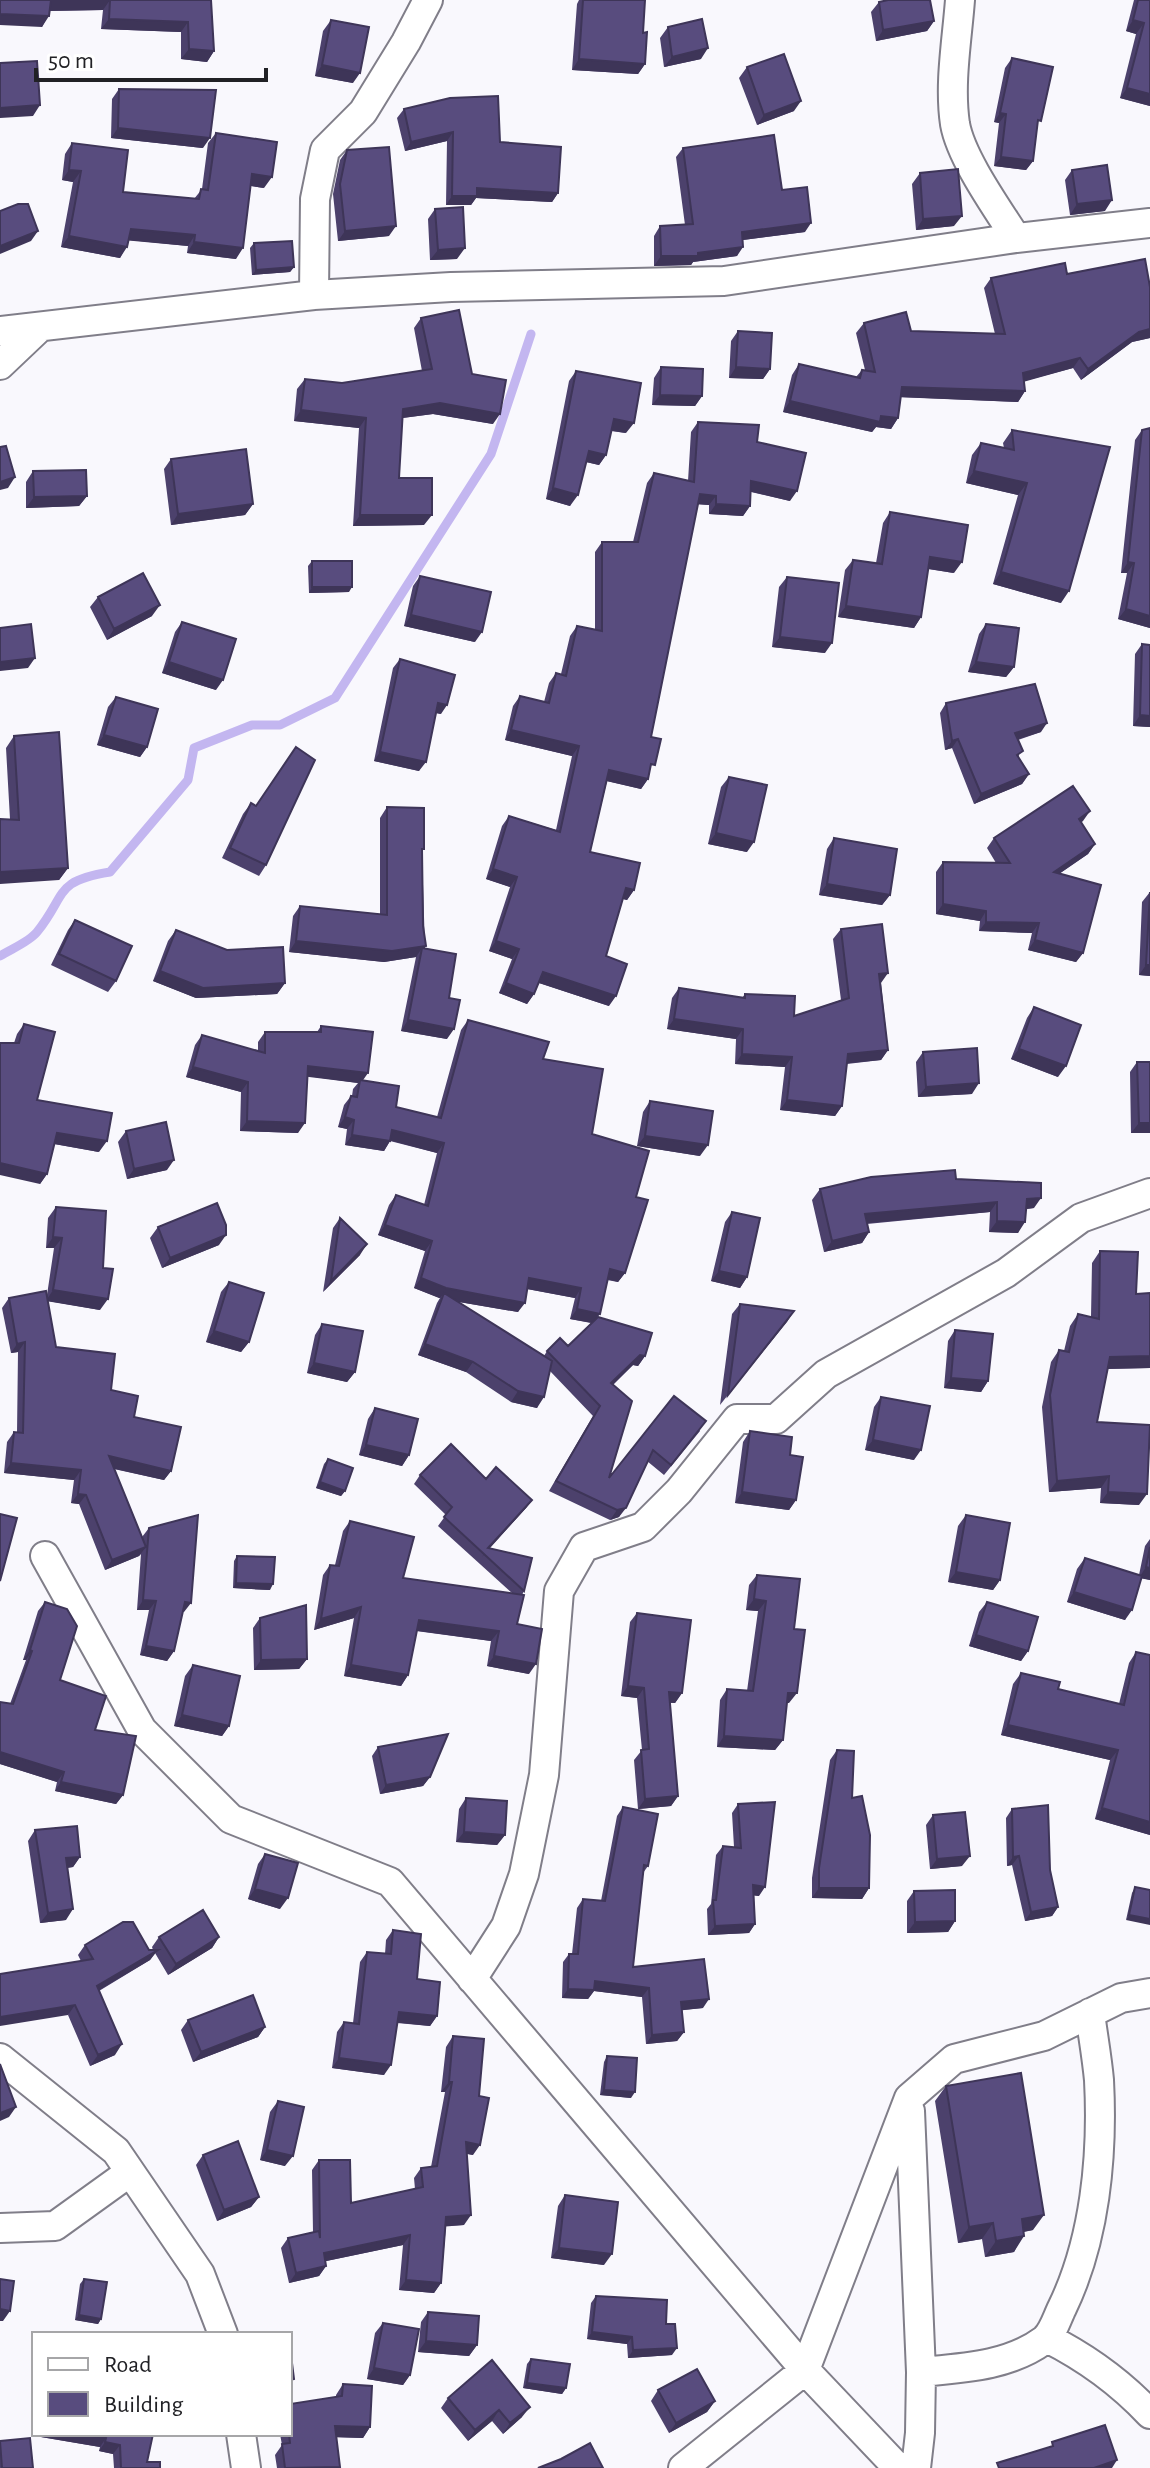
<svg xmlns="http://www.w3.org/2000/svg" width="1150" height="2468" viewBox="0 0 1150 2468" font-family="'Alegreya Sans',sans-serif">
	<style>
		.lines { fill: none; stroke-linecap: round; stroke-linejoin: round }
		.stream { stroke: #c3b6f0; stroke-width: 9 }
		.street-casing { stroke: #807e89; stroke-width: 32 }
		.street { stroke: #fff; stroke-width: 28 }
		.wall { fill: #4c416c; fill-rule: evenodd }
		.shaded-wall { fill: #3e3558 }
		.building { fill: #584c7e; stroke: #3e3558; stroke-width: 2 }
	</style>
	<rect width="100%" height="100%" fill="#f9f8fd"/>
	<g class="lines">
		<path class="stream" d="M 0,956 C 11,949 29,942 37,932 C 67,895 53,881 110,872 L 188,780 L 194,748 L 252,725 L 280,725 L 335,698 L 491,454 L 531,334"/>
		<defs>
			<path id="street" d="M 960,0 C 957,40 949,84 955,124 C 961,158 997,208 1016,238
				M 314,295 L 315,199 L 325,150 L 363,112 L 406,42 L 428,0
				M 0,331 L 314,295 L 451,287 L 724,281 L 1016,238 L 1150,223
				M 0,365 L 39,328
				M 45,1556 L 142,1730 L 231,1819 L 390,1882 L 805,2370 L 898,2468
				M 472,1979 L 506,1926 L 524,1874 L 544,1775 L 559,1591 L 584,1547 L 643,1527 L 679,1491 L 737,1419 L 776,1419 L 826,1374 L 1006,1273 L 1081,1218 L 1150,1193
				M 0,2058 L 116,2151 L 200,2274 L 223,2334
				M 910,2111 L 921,2372 L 920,2433 L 916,2468
				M 0,2228 L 55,2226 L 130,2172
				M 1047,2338 C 1087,2358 1119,2381 1150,2414
				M 921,2372 C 964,2368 1009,2366 1044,2340 C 1053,2333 1057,2318 1062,2308 C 1095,2240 1103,2156 1099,2080 C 1097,2058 1093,2036 1090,2013
				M 241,2434 L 246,2468
				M 683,2468 L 805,2370 L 909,2098 L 954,2059 L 1044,2036 L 1121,1998 L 1150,1993"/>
		</defs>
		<use href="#street" class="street-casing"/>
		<use href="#street" class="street"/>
	</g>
	<path class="wall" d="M 0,0 L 211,0 L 214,51 L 207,62 L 181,59 L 181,32 L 101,29 L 103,10 L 50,11 L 42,27 Z
		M 579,0 L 645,0 L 643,33 L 645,64 L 638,74 L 572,70 L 577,4 Z
		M 1134,0 L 1150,0 L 1150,106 L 1120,98 L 1136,34 L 1126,31 Z
		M 879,2 L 934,21 L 927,31 L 876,41 L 871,12 Z
		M 331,20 L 353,83 L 315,76 L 323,31 Z
		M 668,27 L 701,59 L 664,67 L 660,38 Z
		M 1012,58 L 1037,127 L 1033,161 L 1026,170 L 994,166 L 999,123 L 994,122 L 1005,68 Z
		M 747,67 L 794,111 L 757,125 L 739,78 Z
		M 119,89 L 203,148 L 111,138 L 112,99 Z
		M 404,109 L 500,142 L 558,193 L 552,202 L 476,198 L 471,205 L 446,205 L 447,141 L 405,151 L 397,118 Z
		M 216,133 L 264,188 L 251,186 L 236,259 L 187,253 L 188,246 L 129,240 L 120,258 L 61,247 L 73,182 L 62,180 L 65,154 L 72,143 L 123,192 L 194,199 L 202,189 L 208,143 Z
		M 683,148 L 782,190 L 805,232 L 743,240 L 737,256 L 693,262 L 691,265 L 654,266 L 654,236 L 660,226 L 685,225 L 676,157 Z
		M 347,150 L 389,236 L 338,241 L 333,194 L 340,160 Z
		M 1072,170 L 1105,211 L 1070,215 L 1065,180 Z
		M 920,173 L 954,226 L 916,230 L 912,184 Z
		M 435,209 L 457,259 L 430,260 L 428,219 Z
		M 254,243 L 294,267 L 290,272 L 252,275 L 250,248 Z
		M 1067,274 L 1150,287 L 1150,338 L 1132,342 L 1081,380 L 1073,368 L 1024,381 L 1025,391 L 1018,402 L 901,397 L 898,418 L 891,429 L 876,427 L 872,432 L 783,412 L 792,375 L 799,364 L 856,377 L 862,370 L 865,370 L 856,333 L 864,323 L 911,331 L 995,334 L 984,288 L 991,278 Z
		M 421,318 L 472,374 L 493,424 L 433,414 L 402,418 L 399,478 L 424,525 L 353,526 L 359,428 L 294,421 L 297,389 L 305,379 L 342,383 L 422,371 L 414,328 Z
		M 738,331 L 770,369 L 763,379 L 729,378 L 731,341 Z
		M 661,367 L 702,396 L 695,406 L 652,405 L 654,378 Z
		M 576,371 L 626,433 L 611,431 L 606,455 L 599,465 L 586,462 L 570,506 L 546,499 L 569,381 Z
		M 698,422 L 757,442 L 790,501 L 751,492 L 750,506 L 743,516 L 709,514 L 709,505 L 698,504 L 651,737 L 648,779 L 641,789 L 607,781 L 590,852 L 634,890 L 627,900 L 623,899 L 606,956 L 609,1006 L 539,983 L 534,994 L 527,1004 L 499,993 L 512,959 L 489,951 L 510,887 L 486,879 L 502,826 L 509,816 L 556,830 L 572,756 L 505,740 L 513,706 L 520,696 L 544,702 L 549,683 L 556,673 L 561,674 L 570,636 L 577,626 L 595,630 L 595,552 L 602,542 L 633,542 L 647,483 L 654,473 L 688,481 L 691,432 Z
		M 1012,430 L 1061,603 L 993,584 L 1018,495 L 966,483 L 972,455 L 981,443 L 1004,448 L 1003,443 Z
		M 1142,430 L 1150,628 L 1118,619 L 1127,573 L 1121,573 L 1135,440 Z
		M 171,459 L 253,504 L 245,515 L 171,525 L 164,469 Z
		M 33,471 L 87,496 L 79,506 L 26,508 L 26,482 Z
		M 890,512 L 954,573 L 928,569 L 921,617 L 914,628 L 838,617 L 845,570 L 853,560 L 876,563 L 883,523 Z
		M 312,561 L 349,592 L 309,593 L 308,566 Z
		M 420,576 L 475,642 L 404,626 L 413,586 Z
		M 787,577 L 825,653 L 772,647 L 779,587 Z
		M 98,597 L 152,616 L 107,640 L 90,607 Z
		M 182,622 L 216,690 L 162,673 L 175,632 Z
		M 986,624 L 1014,667 L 1006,677 L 968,672 L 979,634 Z
		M 1142,644 L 1150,727 L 1133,726 L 1135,654 Z
		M 400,659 L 441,714 L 436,713 L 419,771 L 374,761 L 393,668 Z
		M 116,697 L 147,747 L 140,757 L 97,745 L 108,707 Z
		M 946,703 L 1041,732 L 1018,740 L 1019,758 L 1029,774 L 1022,784 L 974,804 L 952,748 L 945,750 L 940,713 Z
		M 14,736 L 68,868 L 59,880 L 10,819 L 6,748 Z
		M 729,777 L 747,852 L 708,844 L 721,787 Z
		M 251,803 L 266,865 L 259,876 L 222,858 L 243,814 Z
		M 387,807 L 422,852 L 425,949 L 449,998 L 447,1039 L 401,1031 L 416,957 L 384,962 L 289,952 L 293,916 L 300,906 L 380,914 L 380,818 Z
		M 1083,821 L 1081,822 L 1095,844 L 1088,854 L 1059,874 L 1083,953 L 1076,962 L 1028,950 L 1032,933 L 979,931 L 980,921 L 936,914 L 936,872 L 943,862 L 996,863 L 987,848 L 994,838 Z
		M 834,838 L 890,895 L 882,905 L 819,895 L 827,849 Z
		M 1150,892 L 1150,976 L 1139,975 L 1142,902 Z
		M 75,920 L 116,981 L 108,992 L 51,965 L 68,930 Z
		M 841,929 L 881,983 L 888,1050 L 881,1060 L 847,1064 L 842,1106 L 835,1116 L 780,1110 L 785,1067 L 735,1064 L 736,1039 L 667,1029 L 672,998 L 679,988 L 742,998 L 745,994 L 794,1016 L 841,1000 L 833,939 Z
		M 176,930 L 285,983 L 277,994 L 196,998 L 153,981 L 168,941 Z
		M 1034,1007 L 1058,1077 L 1011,1059 L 1027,1018 Z
		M 468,1020 L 543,1059 L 592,1134 L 636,1197 L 625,1273 L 618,1282 L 607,1280 L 596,1318 L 645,1356 L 638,1366 L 633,1365 L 613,1385 L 609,1478 L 674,1396 L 700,1431 L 664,1475 L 647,1461 L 619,1517 L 610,1520 L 549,1491 L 593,1416 L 550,1371 L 537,1408 L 511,1402 L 466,1372 L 418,1355 L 437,1303 L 440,1298 L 414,1288 L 425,1251 L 378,1235 L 389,1205 L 396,1195 L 424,1205 L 437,1153 L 390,1141 L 384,1151 L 345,1145 L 347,1129 L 338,1127 L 344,1105 L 351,1096 L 352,1096 L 353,1089 L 358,1083 L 307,1076 L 298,1133 L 240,1131 L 241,1092 L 186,1077 L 195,1045 L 202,1035 L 258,1051 L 258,1042 L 265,1032 L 317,1032 L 321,1026 L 363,1080 L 396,1107 L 437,1117 L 461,1030 ZM 527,1289 L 575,1298 L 570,1319 L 591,1323 L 568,1346 L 547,1351 L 544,1356 L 459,1302 L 518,1312 Z
		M 24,1024 L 37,1100 L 99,1152 L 54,1144 L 47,1174 L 40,1184 L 14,1043 L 17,1034 Z
		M 923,1052 L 972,1094 L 918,1097 L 916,1062 Z
		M 1137,1062 L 1150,1133 L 1131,1133 L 1130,1072 Z
		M 650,1101 L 700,1156 L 637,1146 L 643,1112 Z
		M 126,1131 L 167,1170 L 127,1179 L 118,1142 Z
		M 956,1179 L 1034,1208 L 1026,1209 L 1018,1233 L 989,1232 L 990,1212 L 867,1224 L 869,1232 L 862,1243 L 824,1252 L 812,1200 L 820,1189 Z
		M 56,1207 L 100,1310 L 48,1301 L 56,1347 L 111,1390 L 134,1417 L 171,1471 L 164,1480 L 114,1469 L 142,1537 L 149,1528 L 184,1612 L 183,1612 L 174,1651 L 167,1661 L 140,1655 L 149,1610 L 137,1610 L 141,1554 L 139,1556 L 105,1570 L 79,1504 L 71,1503 L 74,1480 L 4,1473 L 7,1442 L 14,1432 L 17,1433 L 18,1352 L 11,1353 L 2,1308 L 9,1298 L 47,1295 L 54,1248 L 46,1248 L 48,1218 Z
		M 732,1212 L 747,1277 L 740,1288 L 711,1281 L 725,1222 Z
		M 340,1218 L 360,1255 L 323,1292 L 333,1228 Z
		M 158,1227 L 219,1245 L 162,1268 L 150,1238 Z
		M 1100,1251 L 1136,1294 L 1150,1293 L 1150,1368 L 1107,1369 L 1097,1422 L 1139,1505 L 1100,1503 L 1101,1488 L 1049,1492 L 1042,1407 L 1051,1362 L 1059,1350 L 1064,1351 L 1070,1326 L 1078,1314 L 1091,1317 L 1092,1263 Z
		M 229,1282 L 249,1342 L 241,1352 L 206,1342 L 221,1292 Z
		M 740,1304 L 794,1311 L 720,1405 L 732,1314 Z
		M 322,1324 L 355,1372 L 347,1382 L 307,1373 L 315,1335 Z
		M 955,1330 L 988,1381 L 981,1392 L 944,1388 L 948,1341 Z
		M 881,1397 L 914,1460 L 865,1450 L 874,1407 Z
		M 375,1408 L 409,1455 L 402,1466 L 359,1455 L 368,1419 Z
		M 750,1431 L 790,1455 L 796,1500 L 789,1510 L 735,1503 L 743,1442 Z
		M 328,1459 L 345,1491 L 341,1496 L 316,1488 L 324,1464 Z
		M 420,1475 L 486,1479 L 532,1500 L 526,1508 L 489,1548 L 524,1591 L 522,1595 L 517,1624 L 529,1674 L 487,1666 L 491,1641 L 416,1631 L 408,1675 L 401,1686 L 344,1676 L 354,1618 L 314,1630 L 323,1575 L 330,1565 L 335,1565 L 343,1531 L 350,1521 L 403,1578 L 512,1593 L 438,1526 L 446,1515 L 414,1484 Z
		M 966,1515 L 1000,1580 L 993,1590 L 948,1582 L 958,1526 Z
		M 1150,1539 L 1150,1580 L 1142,1578 L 1125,1620 L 1067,1602 L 1077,1569 L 1085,1558 L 1139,1575 L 1145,1546 Z
		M 237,1556 L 270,1590 L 233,1588 L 234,1561 Z
		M 757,1575 L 794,1629 L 789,1703 L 787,1703 L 783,1740 L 775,1750 L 717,1747 L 720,1700 L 727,1689 L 747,1691 L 758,1611 L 746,1610 L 749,1585 Z
		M 45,1602 L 60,1680 L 95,1730 L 123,1795 L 116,1804 L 55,1791 L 57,1782 L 0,1764 L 0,1702 L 10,1704 L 26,1660 L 23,1660 L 38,1611 Z
		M 987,1602 L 1028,1651 L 1021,1661 L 969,1646 L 979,1612 Z
		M 637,1613 L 682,1693 L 675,1703 L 670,1703 L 678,1796 L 671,1806 L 638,1809 L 634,1760 L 642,1750 L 637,1698 L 621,1696 L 630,1622 Z
		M 260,1618 L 307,1659 L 299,1669 L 254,1670 L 253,1628 Z
		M 1136,1652 L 1150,1835 L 1095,1819 L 1110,1760 L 1001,1735 L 1013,1684 L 1021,1673 L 1058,1689 L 1119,1704 L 1129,1663 Z
		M 193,1665 L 229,1726 L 222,1736 L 174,1726 L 185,1676 Z
		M 378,1747 L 430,1777 L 423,1786 L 380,1794 L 372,1756 Z
		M 837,1750 L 852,1798 L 869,1888 L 862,1899 L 812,1898 L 812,1878 L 830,1760 Z
		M 466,1798 L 505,1835 L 497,1845 L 456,1842 L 459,1809 Z
		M 738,1804 L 759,1896 L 754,1895 L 755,1924 L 749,1933 L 708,1935 L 707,1909 L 711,1904 L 716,1855 L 723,1846 L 734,1847 L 732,1813 Z
		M 623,1807 L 648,1866 L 643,1873 L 633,1967 L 703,2008 L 682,2010 L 684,2032 L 677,2041 L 646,2044 L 642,1997 L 594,1991 L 588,1999 L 562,1998 L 563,1962 L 569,1954 L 572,1954 L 577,1908 L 583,1899 L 601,1901 L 617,1816 Z
		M 1012,1809 L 1050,1870 L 1058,1907 L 1052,1916 L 1025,1921 L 1012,1865 L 1007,1866 L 1006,1818 Z
		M 933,1815 L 962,1866 L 930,1869 L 926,1825 Z
		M 35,1830 L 80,1857 L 73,1867 L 67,1868 L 66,1920 L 40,1923 L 28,1841 Z
		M 265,1854 L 280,1909 L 248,1899 L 258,1864 Z
		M 1135,1887 L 1150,1890 L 1126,1920 L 1132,1893 Z
		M 914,1891 L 955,1921 L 948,1932 L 907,1933 L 907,1901 Z
		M 393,1930 L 437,2016 L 430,2026 L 397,2023 L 384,2075 L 332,2068 L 337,2032 L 344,2022 L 353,2023 L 360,1962 L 367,1952 L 385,1954 L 386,1940 Z
		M 159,1937 L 219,1937 L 212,1948 L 168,1975 L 155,1953 L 150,1960 L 99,1991 L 115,2055 L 90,2066 L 68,2015 L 81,1961 L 78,1955 L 85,1945 L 153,1950 L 152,1947 Z
		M 188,2020 L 265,2027 L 258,2037 L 193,2062 L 181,2030 Z
		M 453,2036 L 473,2155 L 467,2154 L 464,2225 L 446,2226 L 441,2283 L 434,2293 L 399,2290 L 403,2245 L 326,2261 L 326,2266 L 319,2276 L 289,2283 L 281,2248 L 288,2238 L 313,2232 L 312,2170 L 319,2160 L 351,2203 L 415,2189 L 414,2178 L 421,2168 L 431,2167 L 445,2092 L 441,2092 L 446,2047 Z
		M 607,2056 L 631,2098 L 600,2095 L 604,2062 Z
		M 946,2086 L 1033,2230 L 1024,2232 L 1014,2252 L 985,2257 L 982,2239 L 958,2243 L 935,2101 Z
		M 278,2101 L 285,2166 L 260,2160 L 270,2112 Z
		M 203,2155 L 259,2197 L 251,2207 L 217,2221 L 196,2165 Z
		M 565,2195 L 604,2265 L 551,2258 L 558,2206 Z
		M 84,2279 L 101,2319 L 98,2324 L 75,2320 L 80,2284 Z
		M 596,2296 L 666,2324 L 672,2355 L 628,2358 L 627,2344 L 587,2339 L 591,2303 Z
		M 428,2312 L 477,2345 L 469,2356 L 418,2352 L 421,2322 Z
		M 383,2323 L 410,2375 L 403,2385 L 367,2379 L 375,2333 Z
		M 531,2359 L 566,2388 L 562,2394 L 523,2388 L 527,2364 Z
		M 492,2360 L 522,2417 L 503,2434 L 492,2421 L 468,2441 L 441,2408 L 448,2398 Z
		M 343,2384 L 370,2427 L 363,2438 L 336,2437 L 340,2468 L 277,2468 L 275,2455 L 282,2445 L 280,2434 L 290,2434 L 336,2397 L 336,2395 Z
		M 658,2390 L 715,2401 L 707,2412 L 669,2433 L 651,2401 Z
		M 41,2434 L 153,2434 L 147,2462 L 160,2468 L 114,2468 L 113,2454 L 99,2451 L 100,2447 L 41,2437 Z
		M 0,2441 L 33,2468 L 0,2468 Z"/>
	<path class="shaded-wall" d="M 51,0 L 110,0 L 103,10 L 43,11 Z
		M 0,14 L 49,16 L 42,27 L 0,25 Z
		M 109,19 L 188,22 L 181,32 L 101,29 Z
		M 1133,20 L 1144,23 L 1136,34 L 1126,31 Z
		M 934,21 L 927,31 L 876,41 L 883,30 Z
		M 708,48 L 701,59 L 664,67 L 672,57 Z
		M 189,49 L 214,51 L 207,62 L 181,59 Z
		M 579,59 L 645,64 L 638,74 L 572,70 Z
		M 322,65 L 360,73 L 353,83 L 315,76 Z
		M 1127,88 L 1150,94 L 1150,106 L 1120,98 Z
		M 801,101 L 794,111 L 757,125 L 764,115 Z
		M 40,105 L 33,116 L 0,118 L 0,108 Z
		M 1000,113 L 1006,114 L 999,123 L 994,122 Z
		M 118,128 L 210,138 L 203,148 L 111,138 Z
		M 453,132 L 447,141 L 405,151 L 411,142 Z
		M 1001,157 L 1033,161 L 1026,170 L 994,166 Z
		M 69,170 L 81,171 L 73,182 L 62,180 Z
		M 252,174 L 272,177 L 264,188 L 245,185 Z
		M 477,188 L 558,193 L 552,202 L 476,198 L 471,205 L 446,205 L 452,196 Z
		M 1112,200 L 1105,211 L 1070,215 L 1077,204 Z
		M 962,216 L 954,226 L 916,230 L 923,219 Z
		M 811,223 L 805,232 L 735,241 L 742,232 Z
		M 396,226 L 389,236 L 338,241 L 345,231 Z
		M 131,229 L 195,235 L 188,246 L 123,240 Z
		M 38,231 L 31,241 L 0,254 L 0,246 Z
		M 69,236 L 127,247 L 120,258 L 61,247 Z
		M 194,242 L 243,248 L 236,259 L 187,253 Z
		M 743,247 L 737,256 L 693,262 L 691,265 L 654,266 L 661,256 Z
		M 465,248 L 457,259 L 430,260 L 438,250 Z
		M 294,267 L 290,272 L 252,275 L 256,270 Z
		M 1150,329 L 1150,338 L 1132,342 L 1081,380 L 1088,369 L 1139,332 Z
		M 1080,358 L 1073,368 L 1016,384 L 1023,373 Z
		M 736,367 L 770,369 L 763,379 L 729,378 Z
		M 902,387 L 1025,391 L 1018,402 L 895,397 Z
		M 660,395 L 702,396 L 695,406 L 652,405 Z
		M 790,401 L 881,416 L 898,418 L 891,429 L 876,427 L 872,432 L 783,412 Z
		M 440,403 L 500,414 L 493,424 L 433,414 L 395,419 L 403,409 Z
		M 301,410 L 366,418 L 359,428 L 294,421 Z
		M 614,419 L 634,423 L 626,433 L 607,430 Z
		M 589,451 L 606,455 L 599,465 L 582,461 Z
		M 974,471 L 1027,483 L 1018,495 L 966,483 Z
		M 15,477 L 8,488 L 0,490 L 0,482 Z
		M 751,481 L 797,491 L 790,501 L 744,490 Z
		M 553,488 L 578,495 L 570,506 L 546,499 Z
		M 700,494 L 716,496 L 709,505 L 693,504 Z
		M 87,496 L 79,506 L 26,508 L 34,497 Z
		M 253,504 L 245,515 L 171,525 L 178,514 Z
		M 716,504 L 750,506 L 743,516 L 709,514 Z
		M 360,515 L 432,515 L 424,525 L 353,526 Z
		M 930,557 L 962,562 L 954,573 L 923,568 Z
		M 1128,562 L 1134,563 L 1127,573 L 1121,573 Z
		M 1001,572 L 1069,591 L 1061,603 L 993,584 Z
		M 312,587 L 352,587 L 349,592 L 309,593 Z
		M 160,605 L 152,616 L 107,640 L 114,629 Z
		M 846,606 L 921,617 L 914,628 L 838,617 Z
		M 1126,609 L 1150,616 L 1150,628 L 1118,619 Z
		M 411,615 L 482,632 L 475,642 L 404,626 Z
		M 780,637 L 832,643 L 825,653 L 772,647 Z
		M 35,658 L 28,668 L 0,671 L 0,662 Z
		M 169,662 L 223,680 L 216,690 L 162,673 Z
		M 976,662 L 1014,667 L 1006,677 L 968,672 Z
		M 438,703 L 447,705 L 441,714 L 431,712 Z
		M 1140,715 L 1150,716 L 1150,727 L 1133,726 Z
		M 1047,723 L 1041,732 L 1009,742 L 1015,733 Z
		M 511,730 L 579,746 L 572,756 L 505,740 Z
		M 104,735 L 147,747 L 140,757 L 97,745 Z
		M 958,739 L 952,748 L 945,750 L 952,741 Z
		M 380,752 L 426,762 L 419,771 L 374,761 Z
		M 609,770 L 648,779 L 641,789 L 602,780 Z
		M 1029,774 L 1022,784 L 974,804 L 981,794 Z
		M 1090,811 L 1083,821 L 1072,829 L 1079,819 Z
		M 716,833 L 754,842 L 747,852 L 708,844 Z
		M 1095,844 L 1088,854 L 1047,882 L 1054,872 Z
		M 68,868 L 59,880 L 0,884 L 0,872 Z
		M 493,869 L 517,877 L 510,887 L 486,879 Z
		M 827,884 L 890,895 L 882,905 L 819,895 Z
		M 626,888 L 634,890 L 627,900 L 619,898 Z
		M 943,904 L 986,911 L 980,921 L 936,914 Z
		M 986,922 L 1039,923 L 1032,933 L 979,931 Z
		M 1035,940 L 1083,953 L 1076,962 L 1028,950 Z
		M 296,941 L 426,946 L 421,953 L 422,948 L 416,957 L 384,962 L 289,952 Z
		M 496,941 L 519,949 L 512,959 L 489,951 Z
		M 1146,965 L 1150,965 L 1150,976 L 1139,975 Z
		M 160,971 L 285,983 L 277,994 L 196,998 L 153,981 Z
		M 543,972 L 616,996 L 609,1006 L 536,982 Z
		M 888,973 L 881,983 L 872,984 L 879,974 Z
		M 506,983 L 534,994 L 527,1004 L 499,993 Z
		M 674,1019 L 743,1029 L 736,1039 L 667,1029 Z
		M 408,1020 L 454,1029 L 447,1039 L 401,1031 Z
		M 1019,1049 L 1066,1066 L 1058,1077 L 1011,1059 Z
		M 888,1050 L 881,1060 L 840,1064 L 848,1054 Z
		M 742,1054 L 792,1057 L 785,1067 L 735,1064 Z
		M 308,1066 L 368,1073 L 361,1083 L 360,1080 L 358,1083 L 301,1076 Z
		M 193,1067 L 248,1082 L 241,1092 L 186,1077 Z
		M 979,1083 L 972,1094 L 918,1097 L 926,1087 Z
		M 787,1100 L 842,1106 L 835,1116 L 780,1110 Z
		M 345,1117 L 354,1120 L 347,1129 L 338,1127 Z
		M 247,1121 L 305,1123 L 298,1133 L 240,1131 Z
		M 1139,1123 L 1150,1123 L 1150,1133 L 1131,1133 Z
		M 392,1130 L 444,1143 L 437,1153 L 385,1139 Z
		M 57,1133 L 107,1141 L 99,1152 L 49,1143 Z
		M 352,1135 L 390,1141 L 384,1151 L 345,1145 Z
		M 645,1136 L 708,1145 L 700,1156 L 637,1146 Z
		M 174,1160 L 167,1170 L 127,1179 L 134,1169 Z
		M 0,1163 L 47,1174 L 40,1184 L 0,1175 Z
		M 1041,1198 L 1034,1208 L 1019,1210 L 1027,1199 Z
		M 997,1202 L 990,1212 L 858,1224 L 865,1214 Z
		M 997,1221 L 1025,1222 L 1018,1233 L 989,1232 Z
		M 385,1225 L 432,1241 L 425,1251 L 378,1235 Z
		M 869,1232 L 862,1243 L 824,1252 L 832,1241 Z
		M 226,1235 L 219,1245 L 162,1268 L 170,1258 Z
		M 53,1237 L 62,1238 L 54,1248 L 46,1248 Z
		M 367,1244 L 360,1255 L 323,1292 L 331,1281 Z
		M 610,1269 L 625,1273 L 618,1282 L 603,1278 Z
		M 719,1271 L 747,1277 L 740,1288 L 711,1281 Z
		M 421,1278 L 525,1303 L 518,1312 L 442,1299 L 444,1293 L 440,1298 L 439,1298 L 414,1288 Z
		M 529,1278 L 581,1288 L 575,1298 L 522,1288 Z
		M 53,1290 L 108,1299 L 100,1310 L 46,1301 Z
		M 577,1309 L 600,1314 L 593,1323 L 570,1319 Z
		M 794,1311 L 787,1322 L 720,1405 L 728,1395 Z
		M 214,1331 L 249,1342 L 241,1352 L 206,1342 Z
		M 25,1342 L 18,1352 L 11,1353 L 17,1344 Z
		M 425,1344 L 473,1362 L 466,1372 L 418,1355 Z
		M 640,1355 L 645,1356 L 638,1366 L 633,1365 L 604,1393 L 611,1383 Z
		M 1150,1356 L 1150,1368 L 1101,1369 L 1110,1357 Z
		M 314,1363 L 355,1372 L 347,1382 L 307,1373 Z
		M 951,1378 L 988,1381 L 981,1392 L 944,1388 Z
		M 518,1391 L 544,1397 L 537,1408 L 511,1402 Z
		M 873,1440 L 921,1450 L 914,1460 L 865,1450 Z
		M 366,1445 L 409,1455 L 402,1466 L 359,1455 Z
		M 109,1456 L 171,1471 L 164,1480 L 102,1466 Z
		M 11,1463 L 81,1470 L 74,1480 L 4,1473 Z
		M 1109,1476 L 1101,1488 L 1049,1492 L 1057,1481 Z
		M 320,1482 L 345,1491 L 341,1496 L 316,1488 Z
		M 742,1492 L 796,1500 L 789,1510 L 735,1503 Z
		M 1108,1492 L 1147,1494 L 1139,1505 L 1100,1503 Z
		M 78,1494 L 86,1495 L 79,1504 L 71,1503 Z
		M 532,1500 L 526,1508 L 482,1557 L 488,1548 Z
		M 626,1508 L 619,1517 L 610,1520 L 617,1510 Z
		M 146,1547 L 139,1556 L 105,1570 L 112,1560 Z
		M 1146,1567 L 1150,1568 L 1150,1580 L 1139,1578 Z
		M 956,1572 L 1000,1580 L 993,1590 L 948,1582 Z
		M 236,1583 L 273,1584 L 270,1590 L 233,1588 Z
		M 1074,1592 L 1132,1610 L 1125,1620 L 1067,1602 Z
		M 754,1599 L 766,1601 L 758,1611 L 746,1610 Z
		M 143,1600 L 156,1601 L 149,1610 L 137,1610 Z
		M 185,1602 L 191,1603 L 184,1612 L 178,1612 Z
		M 361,1607 L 354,1618 L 314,1630 L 321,1619 Z
		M 419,1620 L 499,1631 L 491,1641 L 411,1630 Z
		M 976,1635 L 1028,1651 L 1021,1661 L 969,1646 Z
		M 146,1646 L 174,1651 L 167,1661 L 140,1655 Z
		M 30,1650 L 32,1651 L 26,1660 L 23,1660 Z
		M 494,1656 L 536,1664 L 529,1674 L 487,1666 Z
		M 307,1659 L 299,1669 L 254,1670 L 261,1660 Z
		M 351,1665 L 408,1675 L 401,1686 L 344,1676 Z
		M 628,1686 L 644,1688 L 637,1698 L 621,1696 Z
		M 669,1692 L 682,1693 L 675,1703 L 662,1701 Z
		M 788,1693 L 797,1693 L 789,1703 L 781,1703 Z
		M 182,1715 L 229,1726 L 222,1736 L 174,1726 Z
		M 1008,1725 L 1118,1750 L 1110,1760 L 1001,1735 Z
		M 724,1736 L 783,1740 L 775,1750 L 717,1747 Z
		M 0,1752 L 64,1772 L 57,1782 L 0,1764 Z
		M 430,1777 L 423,1786 L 380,1794 L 386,1785 Z
		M 61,1782 L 123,1795 L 116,1804 L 55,1791 Z
		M 678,1796 L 671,1806 L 638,1809 L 645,1799 Z
		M 1102,1808 L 1150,1822 L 1150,1835 L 1095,1819 Z
		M 464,1832 L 505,1835 L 497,1845 L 456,1842 Z
		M 970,1856 L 962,1866 L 930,1869 L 937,1859 Z
		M 1019,1856 L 1012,1865 L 1007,1866 L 1013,1857 Z
		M 80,1857 L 73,1867 L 58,1869 L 66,1858 Z
		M 753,1885 L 765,1887 L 759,1896 L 747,1895 Z
		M 819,1888 L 869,1888 L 862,1899 L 812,1898 Z
		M 255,1889 L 288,1898 L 280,1909 L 248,1899 Z
		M 1058,1907 L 1052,1916 L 1025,1921 L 1031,1912 Z
		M 73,1909 L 66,1920 L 40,1923 L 48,1913 Z
		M 1129,1915 L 1150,1919 L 1150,1925 L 1126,1920 Z
		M 955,1921 L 948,1932 L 907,1933 L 915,1922 Z
		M 755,1924 L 749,1933 L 708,1935 L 715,1926 Z
		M 219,1937 L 212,1948 L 168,1975 L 176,1964 Z
		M 158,1950 L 150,1960 L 89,1996 L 97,1986 Z
		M 595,1981 L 649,1988 L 642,1997 L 594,1991 L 588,1999 L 562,1998 L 568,1989 Z
		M 709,1999 L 703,2008 L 675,2011 L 681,2002 Z
		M 75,2005 L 68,2015 L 0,2026 L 0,2017 Z
		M 399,2012 L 437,2016 L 430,2026 L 392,2022 Z
		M 265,2027 L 258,2037 L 193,2062 L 201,2052 Z
		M 684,2032 L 677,2041 L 646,2044 L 652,2035 Z
		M 122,2044 L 115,2055 L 90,2066 L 98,2055 Z
		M 339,2058 L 391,2065 L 384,2075 L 332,2068 Z
		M 449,2082 L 452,2082 L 445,2092 L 441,2092 Z
		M 604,2090 L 635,2092 L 631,2098 L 600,2095 Z
		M 16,2107 L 9,2117 L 0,2121 L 0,2113 Z
		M 466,2142 L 480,2145 L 473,2155 L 459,2152 Z
		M 267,2150 L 293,2156 L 285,2166 L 260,2160 Z
		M 259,2197 L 251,2207 L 217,2221 L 224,2210 Z
		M 471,2215 L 464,2225 L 439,2227 L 446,2217 Z
		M 1044,2215 L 1033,2230 L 1011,2234 L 1022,2219 Z
		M 993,2223 L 982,2239 L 958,2243 L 969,2227 Z
		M 410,2235 L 403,2245 L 317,2263 L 324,2253 Z
		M 1024,2236 L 1014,2252 L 985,2257 L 996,2241 Z
		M 559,2248 L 612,2254 L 604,2265 L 551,2258 Z
		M 326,2266 L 319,2276 L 289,2283 L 296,2273 Z
		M 406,2280 L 441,2283 L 434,2293 L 399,2290 Z
		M 0,2309 L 10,2311 L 3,2321 L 0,2321 Z
		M 79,2315 L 101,2319 L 98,2324 L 75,2320 Z
		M 592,2332 L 632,2337 L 627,2344 L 587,2339 Z
		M 426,2341 L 477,2345 L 469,2356 L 418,2352 Z
		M 677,2348 L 672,2355 L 628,2358 L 633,2350 Z
		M 374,2368 L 410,2375 L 403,2385 L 367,2379 Z
		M 527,2383 L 566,2388 L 562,2394 L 523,2388 Z
		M 715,2401 L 707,2412 L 669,2433 L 676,2423 Z
		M 530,2407 L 522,2417 L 503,2434 L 510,2423 Z
		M 499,2410 L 492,2421 L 468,2441 L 475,2430 Z
		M 335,2426 L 370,2427 L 363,2438 L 328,2437 Z
		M 43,2434 L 81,2434 L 106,2438 L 100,2447 L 41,2437 Z
		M 105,2442 L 120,2445 L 113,2454 L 99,2451 Z
		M 1117,2460 L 1112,2468 L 1094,2468 Z"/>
	<path class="building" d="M 0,0 L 77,0 L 51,0 L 49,16 L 0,14 Z
		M 110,0 L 211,0 L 214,51 L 189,49 L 188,22 L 109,19 Z
		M 583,0 L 645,0 L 643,33 L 647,32 L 645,64 L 579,59 Z
		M 888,0 L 930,0 L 934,21 L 883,30 L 879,2 Z
		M 1138,0 L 1150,0 L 1150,94 L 1127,88 L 1144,23 L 1133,20 Z
		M 702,19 L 708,48 L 672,57 L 668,27 Z
		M 331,20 L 369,27 L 360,73 L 322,65 Z
		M 784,54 L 801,101 L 764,115 L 747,67 Z
		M 1012,58 L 1053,67 L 1041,121 L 1038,120 L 1033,161 L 1001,157 L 1006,114 L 1000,113 Z
		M 37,61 L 40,105 L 0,108 L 0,63 Z
		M 119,89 L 216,90 L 210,138 L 118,128 Z
		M 498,96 L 500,142 L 561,147 L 558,193 L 477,188 L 477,196 L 452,196 L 453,132 L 411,142 L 404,109 L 450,98 Z
		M 216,133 L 277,142 L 272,177 L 252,174 L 243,248 L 194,242 L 195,235 L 131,229 L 127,247 L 69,236 L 81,171 L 69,170 L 72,143 L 128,150 L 123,192 L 199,199 L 201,189 L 208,190 Z
		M 774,135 L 782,190 L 807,187 L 811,223 L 742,232 L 743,247 L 698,253 L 698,256 L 661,256 L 660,226 L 693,224 L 683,148 Z
		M 389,147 L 396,226 L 345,231 L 340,184 L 347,150 Z
		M 1107,165 L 1112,200 L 1077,204 L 1072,170 Z
		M 958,169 L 962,216 L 923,219 L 920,173 Z
		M 18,204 L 28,204 L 38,231 L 0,246 L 0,211 Z
		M 463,207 L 465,248 L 438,250 L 435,209 Z
		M 292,241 L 294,267 L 256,270 L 254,243 Z
		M 1145,259 L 1150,287 L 1150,329 L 1139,332 L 1088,369 L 1080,358 L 1023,373 L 1025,391 L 902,387 L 898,418 L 881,416 L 880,422 L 790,401 L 799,364 L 860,378 L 862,370 L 875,372 L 864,323 L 906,312 L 911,331 L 1005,334 L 991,278 L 1065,263 L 1067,274 Z
		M 459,310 L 472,374 L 506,380 L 500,414 L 440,403 L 403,409 L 399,478 L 432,478 L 432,515 L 360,515 L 366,418 L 301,410 L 305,379 L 342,383 L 432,369 L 421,318 Z
		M 738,331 L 772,333 L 770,369 L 736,367 Z
		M 661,367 L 703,369 L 702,396 L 660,395 Z
		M 576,371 L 641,383 L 634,423 L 614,419 L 606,455 L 589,451 L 578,495 L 553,488 Z
		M 698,422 L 759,425 L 757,442 L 806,453 L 797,491 L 751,481 L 750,506 L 716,504 L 716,496 L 700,494 L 651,737 L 661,739 L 655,765 L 651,764 L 648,779 L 609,770 L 590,852 L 640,863 L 634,890 L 626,888 L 606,956 L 627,964 L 616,996 L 543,972 L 534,994 L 506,983 L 519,949 L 496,941 L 517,877 L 493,869 L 509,816 L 560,832 L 579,746 L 511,730 L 520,696 L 549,703 L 556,673 L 566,676 L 577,626 L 602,631 L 602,542 L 638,542 L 654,473 L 694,482 Z
		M 1150,428 L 1150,616 L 1126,609 L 1134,563 L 1128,562 L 1142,430 Z
		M 1012,430 L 1110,447 L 1069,591 L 1001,572 L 1027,483 L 974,471 L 981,443 L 1014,450 Z
		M 6,446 L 15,477 L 0,482 L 0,447 Z
		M 246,449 L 253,504 L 178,514 L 171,459 Z
		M 86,470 L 87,496 L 34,497 L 33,471 Z
		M 890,512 L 968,525 L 962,562 L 930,557 L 921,617 L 846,606 L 853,560 L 882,564 Z
		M 312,561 L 352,561 L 352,587 L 312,587 Z
		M 143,573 L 160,605 L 114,629 L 98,597 Z
		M 420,576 L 491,592 L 482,632 L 411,615 Z
		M 787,577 L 839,583 L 832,643 L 780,637 Z
		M 182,622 L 236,639 L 223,680 L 169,662 Z
		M 31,624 L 35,658 L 0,662 L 0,628 Z
		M 986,624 L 1019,628 L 1014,667 L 976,662 Z
		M 1142,644 L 1150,645 L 1150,716 L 1140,715 Z
		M 400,659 L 455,675 L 447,705 L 438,703 L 426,762 L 380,752 Z
		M 1035,684 L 1047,723 L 1015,733 L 1023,751 L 1017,755 L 1029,774 L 981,794 L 958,739 L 952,741 L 946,703 Z
		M 116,697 L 158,709 L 147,747 L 104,735 Z
		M 59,732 L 68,868 L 0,872 L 0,819 L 19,820 L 14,736 Z
		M 296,747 L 315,760 L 266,865 L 230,848 L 251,803 L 256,806 Z
		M 729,777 L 767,785 L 754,842 L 716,833 Z
		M 1073,786 L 1090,811 L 1079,819 L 1095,844 L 1054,872 L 1101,885 L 1083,953 L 1035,940 L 1039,923 L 986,922 L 986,911 L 943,904 L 943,862 L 1010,863 L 994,838 Z
		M 387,807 L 424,808 L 424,849 L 422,849 L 423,926 L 426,946 L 392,951 L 296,941 L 300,906 L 387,915 Z
		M 834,838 L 897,849 L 890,895 L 827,884 Z
		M 1150,892 L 1150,965 L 1146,965 Z
		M 75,920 L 132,946 L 116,981 L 59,954 Z
		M 882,924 L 888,973 L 879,974 L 888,1050 L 848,1054 L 842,1106 L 787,1100 L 792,1057 L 742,1054 L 743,1029 L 674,1019 L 679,988 L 745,998 L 745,994 L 795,996 L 794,1016 L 849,998 L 841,929 Z
		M 176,930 L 227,950 L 283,947 L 285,983 L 203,988 L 160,971 Z
		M 422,948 L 456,954 L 449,998 L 460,1000 L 454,1029 L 408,1020 Z
		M 1034,1007 L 1081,1025 L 1066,1066 L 1019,1049 Z
		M 468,1020 L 549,1042 L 543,1059 L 603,1069 L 592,1134 L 649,1151 L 636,1197 L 648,1200 L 625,1273 L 610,1269 L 600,1314 L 577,1309 L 581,1288 L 529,1278 L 525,1303 L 446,1288 L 421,1278 L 432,1241 L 385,1225 L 396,1195 L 428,1206 L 444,1143 L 392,1130 L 390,1141 L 352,1135 L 354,1120 L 345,1117 L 351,1096 L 357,1097 L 360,1080 L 399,1086 L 396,1107 L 441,1118 Z
		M 24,1024 L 55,1032 L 37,1100 L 112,1113 L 107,1141 L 57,1133 L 47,1174 L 0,1163 L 0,1043 L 19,1043 Z
		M 321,1026 L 373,1032 L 368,1073 L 308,1066 L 305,1123 L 247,1121 L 248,1082 L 193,1067 L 202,1035 L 265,1053 L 265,1032 L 321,1032 Z
		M 977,1048 L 979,1083 L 926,1087 L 923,1052 Z
		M 1137,1062 L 1150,1062 L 1150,1123 L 1139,1123 Z
		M 650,1101 L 713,1111 L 708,1145 L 645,1136 Z
		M 166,1122 L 174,1160 L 134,1169 L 126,1131 Z
		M 955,1170 L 956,1179 L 1041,1183 L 1041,1198 L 1027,1199 L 1025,1222 L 997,1221 L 997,1202 L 865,1214 L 869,1232 L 832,1241 L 820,1189 L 871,1177 Z
		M 217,1203 L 226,1225 L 226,1235 L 170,1258 L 158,1227 Z
		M 56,1207 L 106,1211 L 103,1268 L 113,1269 L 108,1299 L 53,1290 L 62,1238 L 53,1237 Z
		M 732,1212 L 760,1218 L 747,1277 L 719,1271 Z
		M 340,1218 L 367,1244 L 331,1281 Z
		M 1100,1251 L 1138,1252 L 1136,1294 L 1150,1293 L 1150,1356 L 1110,1357 L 1097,1422 L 1150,1425 L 1147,1494 L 1108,1492 L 1109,1476 L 1057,1481 L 1050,1395 L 1059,1350 L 1069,1352 L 1078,1314 L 1099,1319 Z
		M 229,1282 L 264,1293 L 249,1342 L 214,1331 Z
		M 46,1291 L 56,1347 L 115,1354 L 111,1390 L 138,1396 L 134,1417 L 181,1427 L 171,1471 L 109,1456 L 146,1547 L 112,1560 L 86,1495 L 78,1494 L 81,1470 L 11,1463 L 14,1432 L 23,1433 L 25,1342 L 17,1344 L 9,1298 Z
		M 444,1293 L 552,1361 L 544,1397 L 518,1391 L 473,1362 L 425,1344 Z
		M 740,1304 L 794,1311 L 728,1395 Z
		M 598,1317 L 652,1333 L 645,1356 L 640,1355 L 611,1383 L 632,1401 L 609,1478 L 674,1396 L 706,1421 L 671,1465 L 653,1450 L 626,1508 L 617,1510 L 556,1481 L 600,1406 L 547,1351 L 560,1338 L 568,1346 Z
		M 322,1324 L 363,1331 L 355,1372 L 314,1363 Z
		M 955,1330 L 993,1334 L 988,1381 L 951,1378 Z
		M 881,1397 L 930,1406 L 921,1450 L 873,1440 Z
		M 375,1408 L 418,1419 L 409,1455 L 366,1445 Z
		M 750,1431 L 792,1437 L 790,1455 L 803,1457 L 796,1500 L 742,1492 Z
		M 451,1444 L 486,1479 L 496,1467 L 532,1500 L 488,1548 L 532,1558 L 524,1591 L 444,1517 L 452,1507 L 420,1475 Z
		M 328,1459 L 353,1468 L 345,1491 L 320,1482 Z
		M 0,1514 L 17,1518 L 0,1581 Z
		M 198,1515 L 191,1603 L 185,1602 L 174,1651 L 146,1646 L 156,1601 L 143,1600 L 149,1528 Z
		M 966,1515 L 1010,1523 L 1000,1580 L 956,1572 Z
		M 350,1521 L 414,1537 L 403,1578 L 524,1595 L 517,1624 L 542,1629 L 536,1664 L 494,1656 L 499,1631 L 419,1620 L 408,1675 L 351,1665 L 361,1607 L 321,1619 L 330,1565 L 339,1566 Z
		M 1150,1547 L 1150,1568 L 1146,1567 Z
		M 237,1556 L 275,1557 L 273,1584 L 236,1583 Z
		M 1085,1558 L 1142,1576 L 1132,1610 L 1074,1592 Z
		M 757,1575 L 800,1579 L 794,1629 L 805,1630 L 797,1693 L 788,1693 L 783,1740 L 724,1736 L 727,1689 L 753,1691 L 766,1601 L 754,1599 Z
		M 45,1602 L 67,1609 L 77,1626 L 60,1680 L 106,1696 L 95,1730 L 136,1736 L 123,1795 L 61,1782 L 64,1772 L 0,1752 L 0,1702 L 13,1704 L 32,1651 L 30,1650 Z
		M 987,1602 L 1038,1617 L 1028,1651 L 976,1635 Z
		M 306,1605 L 307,1659 L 261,1660 L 260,1618 Z
		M 637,1613 L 691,1620 L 682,1693 L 669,1692 L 678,1796 L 645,1799 L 641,1750 L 649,1749 L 644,1688 L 628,1686 Z
		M 1136,1652 L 1150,1655 L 1150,1822 L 1102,1808 L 1118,1750 L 1008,1725 L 1021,1673 L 1060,1682 L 1058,1689 L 1124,1705 Z
		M 193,1665 L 240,1676 L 229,1726 L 182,1715 Z
		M 448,1734 L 430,1777 L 386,1785 L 378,1747 Z
		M 837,1750 L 854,1751 L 852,1798 L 862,1796 L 870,1835 L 869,1888 L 819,1888 L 819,1868 Z
		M 466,1798 L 507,1801 L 505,1835 L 464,1832 Z
		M 775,1802 L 765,1887 L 753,1885 L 755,1924 L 715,1926 L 713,1900 L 716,1900 L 723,1846 L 741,1848 L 738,1804 Z
		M 1048,1805 L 1050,1870 L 1058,1907 L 1031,1912 L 1019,1856 L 1013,1857 L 1012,1809 Z
		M 623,1807 L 658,1814 L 648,1866 L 644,1865 L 633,1967 L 704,1959 L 709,1999 L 681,2002 L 684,2032 L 652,2035 L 649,1988 L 595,1981 L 594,1990 L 568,1989 L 569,1954 L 578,1954 L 583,1899 L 605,1901 Z
		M 965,1812 L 970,1856 L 937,1859 L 933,1815 Z
		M 77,1826 L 80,1857 L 66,1858 L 73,1909 L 48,1913 L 35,1830 Z
		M 265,1854 L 298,1863 L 288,1898 L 255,1889 Z
		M 1135,1887 L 1150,1890 L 1150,1919 L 1129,1915 Z
		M 955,1890 L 955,1921 L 915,1922 L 914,1891 Z
		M 203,1910 L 219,1937 L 176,1964 L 159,1937 Z
		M 123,1922 L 133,1922 L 149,1950 L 158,1950 L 97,1986 L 122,2044 L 98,2055 L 75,2005 L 0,2017 L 0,1974 L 93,1959 L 85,1945 Z
		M 393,1930 L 421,1934 L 417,1979 L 440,1982 L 437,2016 L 399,2012 L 391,2065 L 339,2058 L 344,2022 L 359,2024 L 367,1952 L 391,1954 Z
		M 253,1995 L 265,2027 L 201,2052 L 188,2020 Z
		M 453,2036 L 484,2039 L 479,2096 L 489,2098 L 480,2145 L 466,2142 L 471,2215 L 446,2217 L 441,2283 L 406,2280 L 410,2235 L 324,2253 L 326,2266 L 296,2273 L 288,2238 L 319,2231 L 320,2238 L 319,2160 L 350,2160 L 351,2203 L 423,2187 L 421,2168 L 437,2166 L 452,2082 L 449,2082 Z
		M 607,2056 L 637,2058 L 635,2092 L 604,2090 Z
		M 0,2064 L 16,2107 L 0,2113 Z
		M 1021,2073 L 1044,2215 L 1022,2219 L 1024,2236 L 996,2241 L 993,2223 L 969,2227 L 946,2086 Z
		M 278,2101 L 304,2107 L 293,2156 L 267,2150 Z
		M 238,2141 L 259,2197 L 224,2210 L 203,2155 Z
		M 565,2195 L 618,2202 L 612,2254 L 559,2248 Z
		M 0,2279 L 14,2281 L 10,2311 L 0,2309 Z
		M 84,2279 L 107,2282 L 101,2319 L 79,2315 Z
		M 596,2296 L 667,2300 L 666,2324 L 675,2324 L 677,2348 L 633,2350 L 632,2337 L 592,2332 Z
		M 428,2312 L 479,2316 L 477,2345 L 426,2341 Z
		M 383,2323 L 419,2329 L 410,2375 L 374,2368 Z
		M 290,2347 L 294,2379 L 290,2380 Z
		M 531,2359 L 570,2364 L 566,2388 L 527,2383 Z
		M 492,2360 L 530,2407 L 510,2423 L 499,2410 L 475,2430 L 448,2398 Z
		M 697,2369 L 715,2401 L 676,2423 L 658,2390 Z
		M 343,2384 L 372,2386 L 370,2427 L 335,2426 L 340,2467 L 285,2468 L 282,2444 L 290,2443 L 289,2434 L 290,2404 L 342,2396 Z
		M 1105,2425 L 1117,2460 L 1094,2468 L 999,2468 L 997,2463 L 1053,2446 L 1052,2442 Z
		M 81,2434 L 153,2434 L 147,2462 L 160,2462 L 160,2468 L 121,2468 L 120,2445 L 105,2442 L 106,2438 Z
		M 30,2438 L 33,2468 L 2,2468 L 0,2441 Z
		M 590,2443 L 603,2468 L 538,2468 L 561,2459 Z"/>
	<rect x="32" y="2332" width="260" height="104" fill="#ffffff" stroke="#a6a6a8" stroke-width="2"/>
	<rect x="48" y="2358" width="40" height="12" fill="#ffffff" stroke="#a6a6a8" stroke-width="2"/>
	<text x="104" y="2372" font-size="24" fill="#212125">Road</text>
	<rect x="48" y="2392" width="40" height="24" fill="#584c7e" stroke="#a6a6a8" stroke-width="2"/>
	<text x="104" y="2412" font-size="24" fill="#212125">Building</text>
	<path d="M36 68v12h230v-12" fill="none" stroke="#212125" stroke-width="4"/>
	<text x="48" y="68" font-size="24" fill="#212125" stroke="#ffffff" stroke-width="6" paint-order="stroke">50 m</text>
</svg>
